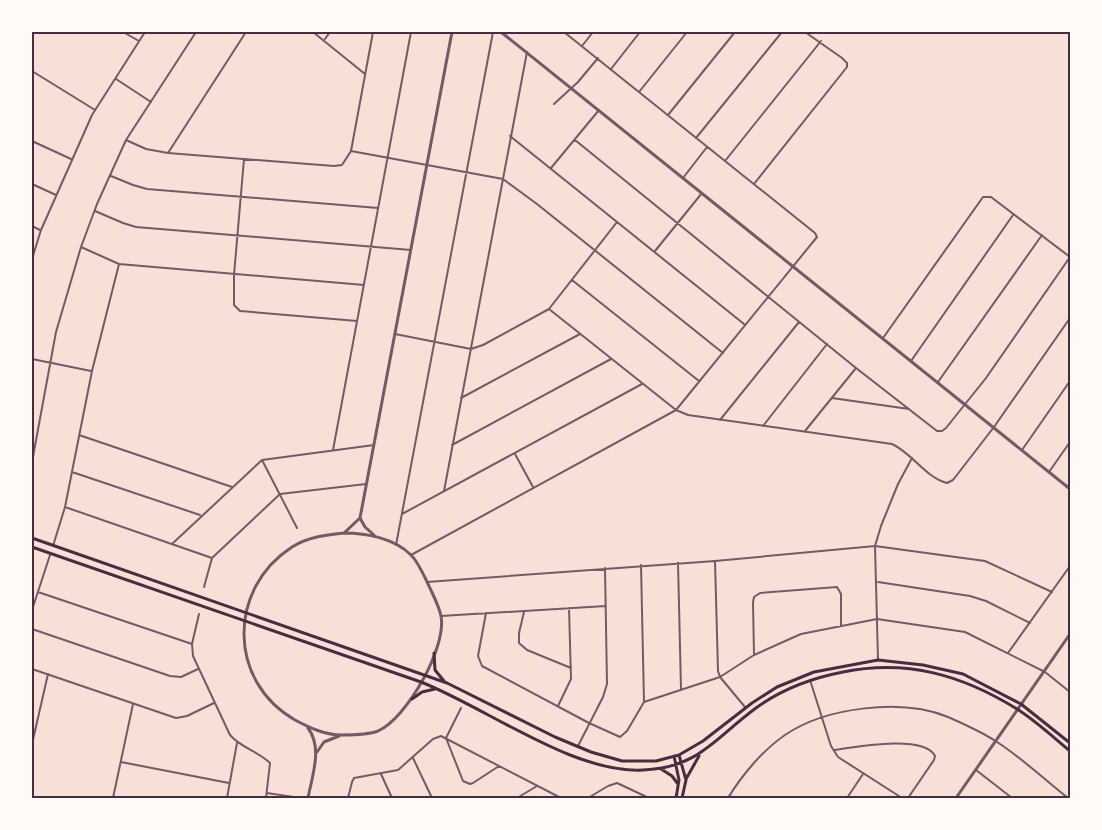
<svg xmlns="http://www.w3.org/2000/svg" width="1102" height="830" viewBox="0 0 1102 830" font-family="'DM Sans',sans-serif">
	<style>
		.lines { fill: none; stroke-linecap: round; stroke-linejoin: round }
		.minor { stroke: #755966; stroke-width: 2 }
		.tertiary { stroke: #755966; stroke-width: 3 }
		.secondary { stroke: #4a2c40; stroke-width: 3 }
		.neatline { fill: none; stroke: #4a2c40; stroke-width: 2 }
	</style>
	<rect width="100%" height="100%" fill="#f7e1d7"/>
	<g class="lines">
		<path class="minor" d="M 123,32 L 139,41
			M 313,32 L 365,74
			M 325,39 L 330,32
			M 582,46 L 593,32
			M 611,69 L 640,32
			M 32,71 L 95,110
			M 116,79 L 151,102
			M 639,92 L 687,32
			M 554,104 L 578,82 L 598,58
			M 668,115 L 735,32
			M 510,136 L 744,324
			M 696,138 L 782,32
			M 126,140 L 146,149 L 168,153 L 334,166 L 342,165 L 351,151 L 373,32
			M 575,140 L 856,368 L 937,431 L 942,431 L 946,428 L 986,378 L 1070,257
			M 32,141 L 71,159
			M 351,151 L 503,179 L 537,204 L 723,353
			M 168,153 L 246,32
			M 244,159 L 234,275 L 234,305 L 240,311 L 357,321
			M 725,161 L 821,41
			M 551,168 L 599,110
			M 111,176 L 133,185 L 147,189 L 378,208
			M 683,178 L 707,147
			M 32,184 L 56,195
			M 754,184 L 847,67 L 847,63 L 842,58 L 805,32
			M 95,211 L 123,223 L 136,227 L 411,250
			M 32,226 L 40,230
			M 81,247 L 119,264 L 364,285
			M 655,251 L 702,193
			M 32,259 L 41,230 L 92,115 L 145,32
			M 572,280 L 699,381
			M 549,309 L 676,410 L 688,415 L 892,444 C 912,453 926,478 947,483 L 953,480 L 994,427 L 1070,318
			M 395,334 L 471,349 L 483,345 L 549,309 L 617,222
			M 883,338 L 983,197 L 991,197 L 1070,257
			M 32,359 L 91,371
			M 911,361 L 1013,215
			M 938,382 L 1042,235
			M 461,398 L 580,334
			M 832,398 L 909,409
			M 720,420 L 799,322
			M 763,426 L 827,344
			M 805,431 L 856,368
			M 79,435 L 232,487
			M 452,445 L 611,359
			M 333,450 L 411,32
			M 1022,450 L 1070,381
			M 515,454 L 533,487
			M 262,460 L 297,528
			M 32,462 L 56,332 L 81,247 L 97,204 L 126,140 L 196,32
			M 72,472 L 200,515
			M 1049,472 L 1070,442
			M 444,491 L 527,52
			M 65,507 L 212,558
			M 402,514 L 642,384
			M 172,544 L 262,460 L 374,445
			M 396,545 L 493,32
			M 53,546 L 65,507 L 92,371 L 119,264
			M 411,555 L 676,410 L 817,237 L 815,233 L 564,32
			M 715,561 L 718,671 L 720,677 L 745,707
			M 678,563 L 681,689
			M 427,582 L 715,561 L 875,546 L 985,561 L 1052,592
			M 878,582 L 970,596 L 986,601 L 1030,623
			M 204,587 L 212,558 L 280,494 L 366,484
			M 38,592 L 192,644
			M 32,610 L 50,555
			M 524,612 L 519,633 L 519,643 L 527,650 L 571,668
			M 486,613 L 478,656 L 482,666 L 589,723 L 620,737 L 627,731 L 644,702 L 641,565
			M 199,614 L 192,644 L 193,656 L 230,735 C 241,748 258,751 270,763 L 266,798
			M 441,616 L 606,606
			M 32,629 L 170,676 L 181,677 L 198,669
			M 1008,653 L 1070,566
			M 754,655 L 753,603 L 754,597 L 760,593 L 837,587 L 841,594 L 841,626
			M 878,660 L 875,546 L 881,526 L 898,484 L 912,458
			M 32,669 L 176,718 L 187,716 L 214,703
			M 810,680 L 831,746 L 838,757 L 902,798
			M 644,702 L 720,677 L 754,655 L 801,634 L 877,619 L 965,632 L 1045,672 L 1070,692
			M 558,706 L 571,679 L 569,608
			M 461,708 L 446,738 L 463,781 L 470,784 L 473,783 L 499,766
			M 32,744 L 48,674
			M 578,746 L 603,697 L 607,684 L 605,568
			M 834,750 C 855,747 924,734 935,756 L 934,760 L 908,798
			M 413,758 L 432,798
			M 121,762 L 229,783
			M 976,770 L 1012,798
			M 381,774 L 392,798
			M 267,793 L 300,798
			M 729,796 L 735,798
			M 113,798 L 133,704
			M 227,798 L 237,743
			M 348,798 L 352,782 L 354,778 L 398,770 L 433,739 L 441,736 L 561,798
			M 517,798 L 537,786
			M 588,798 L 608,786 L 617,783 L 649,798
			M 728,798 C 742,775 763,750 785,735 C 826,707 902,698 948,717 C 964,724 982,732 997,742 C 1022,758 1045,780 1068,798
			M 847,798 L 863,774"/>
		<path class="tertiary" d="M 501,32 L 1070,489
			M 360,518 L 365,527 L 374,535
			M 344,533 C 366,533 394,538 411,555 C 419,563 424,576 429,586 C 433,595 439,606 441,616 C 447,647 407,718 378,731 C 368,735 353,735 342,735 C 325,735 310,728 295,720 C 228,682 227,589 292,547 C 308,537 325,535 344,533 Z
			M 344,533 L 360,518 L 452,32
			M 308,728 C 323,748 312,776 308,798
			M 317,752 L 324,742 L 339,736
			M 956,798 L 1070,634"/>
		<path class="secondary" d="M 32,538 L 447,683 L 555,737 L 591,752 L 622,761 L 656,761 L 679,755 L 703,741 L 752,703 L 777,687 L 814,672 L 878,660 L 923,665 L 963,674 L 1021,704 L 1070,743
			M 32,547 L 421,682 C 487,708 574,774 643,770 C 699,768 716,737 756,708 C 782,689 812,678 843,672 C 907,659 962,675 1017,709 C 1036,721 1053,737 1070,751
			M 434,653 L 435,670 L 444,681
			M 412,699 L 422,692 L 435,689
			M 679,755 L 686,780 L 682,798
			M 674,756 L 679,780 L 676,798
			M 661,769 L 672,776 L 678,784
			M 686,779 L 699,756"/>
	</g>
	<rect width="1102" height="830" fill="none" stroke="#fffaf5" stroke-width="66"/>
	<rect x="33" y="33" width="1036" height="764" class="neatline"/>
</svg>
